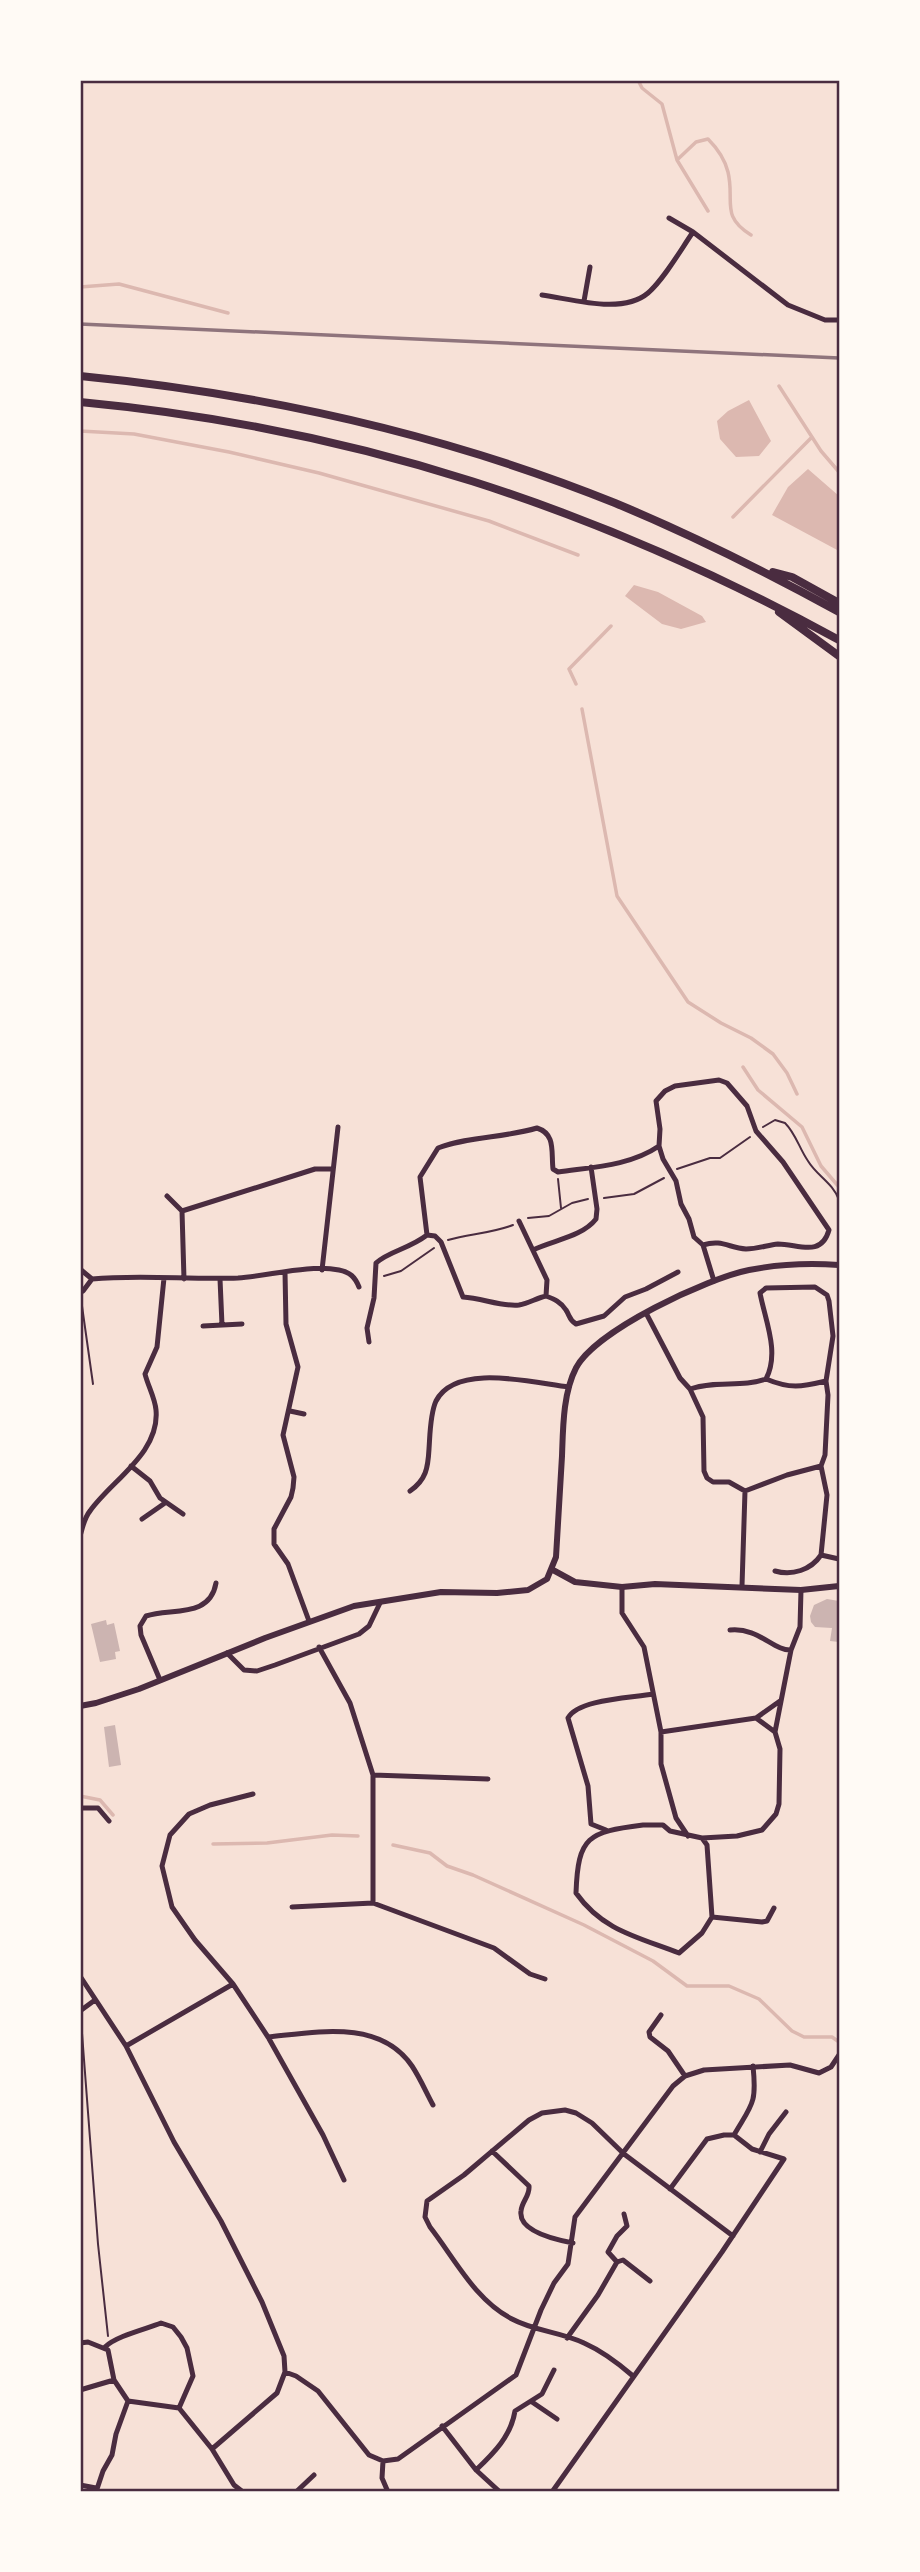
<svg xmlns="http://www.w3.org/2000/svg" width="920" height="2572" viewBox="0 0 920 2572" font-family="'Roboto Condensed',sans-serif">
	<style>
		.water { fill: #dcb8b0 }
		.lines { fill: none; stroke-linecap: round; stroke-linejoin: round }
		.stream { stroke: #dcb8b0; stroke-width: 3.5 }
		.building { fill: #ccb4b1 }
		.path { stroke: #4a2c40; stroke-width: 2 }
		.minor { stroke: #4a2c40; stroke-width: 5 }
		.tertiary { stroke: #4a2c40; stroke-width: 6 }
		.trunk { stroke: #4a2c40; stroke-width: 8 }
		.rail { stroke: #8f747c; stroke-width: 3.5 }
		.neatline { fill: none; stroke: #4a2c40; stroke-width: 2.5 }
	</style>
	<rect width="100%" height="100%" fill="#f7e1d7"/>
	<path class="water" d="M 749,400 L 771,441 L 759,456 L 736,457 L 720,439 L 717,421 L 728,411 Z
		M 808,469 L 839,496 L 839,551 L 772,515 L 788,487 Z
		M 634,585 L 658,592 L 702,616 L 706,622 L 681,629 L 662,624 L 625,596 Z"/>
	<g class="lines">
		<path class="stream" d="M 638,80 L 642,88 L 662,104 L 677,160 L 708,211
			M 677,160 L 696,142 L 708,139 C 717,148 725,160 728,172 C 735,201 720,216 751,235
			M 80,287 L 119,284 L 228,313
			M 779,386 L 821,451 L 839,472
			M 80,431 L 134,434 L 229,452 L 319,473 L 489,521 L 578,555
			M 733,517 L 812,437
			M 576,684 L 569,669 L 611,626
			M 582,709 L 617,896 L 688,1002 L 721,1023 L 751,1038 L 773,1054 L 787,1073 L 797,1094
			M 743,1067 L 758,1090 L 802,1127 L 821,1166 L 839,1187
			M 80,1796 L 100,1800 L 113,1815
			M 213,1844 L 267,1843 L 332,1835 L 358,1836
			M 393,1845 L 430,1853 L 447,1866 L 473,1875 L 584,1925 L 653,1961 L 687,1986 L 729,1986 L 759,1999 L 792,2031 L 804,2037 L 832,2037 L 839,2042"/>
	</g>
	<path class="building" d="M 827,1599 L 839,1601 L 839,1642 L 830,1641 L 832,1628 L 815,1627 L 811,1622 L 810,1616 L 814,1605 Z
		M 106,1620 L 107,1625 L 114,1623 L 120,1651 L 115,1652 L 116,1659 L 100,1662 L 91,1624 Z
		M 115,1725 L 121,1765 L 109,1767 L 104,1727 Z"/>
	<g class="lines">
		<path class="path" d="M 763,1127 L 775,1120 L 785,1123 C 796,1134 799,1148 808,1161 C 817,1176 833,1183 839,1200
			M 677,1169 L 710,1158 L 720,1158 L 750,1137
			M 558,1179 L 561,1208
			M 604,1198 L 634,1194 L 664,1178
			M 528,1218 L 549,1216 L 572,1203 L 588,1199
			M 448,1240 C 470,1234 492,1233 513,1225
			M 384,1276 L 401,1271 L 434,1248
			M 81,1299 L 93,1384
			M 81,2020 L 98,2244 L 108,2336"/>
		<path class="minor" d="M 669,218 L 693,232 L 788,305 L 825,320 L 839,320
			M 542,295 C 572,299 622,315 648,293 C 664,279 680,251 693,232
			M 584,301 L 590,267
			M 659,1146 L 660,1129 L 656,1101 L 665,1091 L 675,1086 L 719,1080 L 727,1083 L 747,1106 L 756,1131 L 783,1162 L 829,1230 C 821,1258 798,1244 778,1244 C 768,1245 757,1249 746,1249 C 729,1248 722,1239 703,1245
			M 167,1196 L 182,1211
			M 519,1221 L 547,1280 L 546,1296 C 554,1299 561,1302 566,1310 C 570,1316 569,1320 576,1324 L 604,1316 L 625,1297 L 646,1289 L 678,1272
			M 533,1250 C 553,1240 582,1237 596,1219 L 597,1209 L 591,1167
			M 80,1269 L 92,1279 L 83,1291 L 80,1288
			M 322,1270 L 338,1127
			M 285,1272 L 286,1324 L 298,1367 L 283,1435 L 294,1477 L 293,1488 L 291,1497 L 274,1529 L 274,1544 L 288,1564 L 309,1621
			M 92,1279 C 141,1274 189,1280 238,1278 C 269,1276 309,1264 339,1270 C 350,1272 355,1277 359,1287
			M 184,1279 L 182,1211 L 315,1169 L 333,1169
			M 220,1279 L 222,1325
			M 546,1296 C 537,1298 529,1303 519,1305 C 502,1307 482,1298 463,1297 L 441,1242 L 435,1236 L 427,1235 L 420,1177 L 438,1148 C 470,1136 504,1138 537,1128 C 556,1134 551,1152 553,1169 L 558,1172 C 592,1167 630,1166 659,1146 L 663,1159 L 676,1181 L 681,1204 L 689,1219 L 694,1237 L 703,1245 L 714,1281
			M 646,1313 L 680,1378 L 690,1389 L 703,1417 L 704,1471 L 707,1478 L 713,1482 L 729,1482 L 745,1491 L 787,1475 L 821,1466
			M 203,1326 L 242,1324
			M 369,1342 L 367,1328 L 374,1298 L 376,1263 C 389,1251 409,1249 427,1235
			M 766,1379 C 780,1352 765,1320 760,1293 L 766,1288 L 815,1287 L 827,1295 L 829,1301 L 833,1336 L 826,1381 L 828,1395 L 825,1455 L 821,1466 L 827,1495 L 821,1555
			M 690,1389 C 716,1380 742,1388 766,1379 C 790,1389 801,1387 826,1381
			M 290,1411 L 304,1414
			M 131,1466 L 150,1481 L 160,1498 L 183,1514
			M 410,1491 C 426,1480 428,1468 429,1449 C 430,1435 430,1414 436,1401 C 456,1362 534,1383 569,1387
			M 142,1519 L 165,1503
			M 80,1536 C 83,1527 84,1518 90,1511 C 112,1480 160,1453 156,1410 C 155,1398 148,1386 145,1374 L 157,1347 L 164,1278
			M 775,1571 C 792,1576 811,1570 821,1555 L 839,1559
			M 742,1586 L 745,1491
			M 622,1587 L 622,1613 L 644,1647 L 661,1732 L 661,1764 L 676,1818 L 688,1836
			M 730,1630 C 758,1627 774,1651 791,1650
			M 319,1647 L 350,1703 L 373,1775 L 373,1903
			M 227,1653 L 244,1670 L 257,1671 L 275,1665 L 359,1634 L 369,1626 L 380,1603
			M 160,1680 L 141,1635 L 140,1626 L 146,1616 C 172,1608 210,1618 216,1583
			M 756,1718 L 775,1732
			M 661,1732 L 756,1718 L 780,1701
			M 373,1775 L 488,1779
			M 253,1794 L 210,1805 L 189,1814 L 170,1835 L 162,1866 L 172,1907 L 195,1940 L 233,1984 L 268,2037 L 323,2135 L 344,2180
			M 80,1808 L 98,1808 L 109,1821
			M 643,1825 L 663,1825 L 670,1831 L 702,1838 L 707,1845 L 712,1917 L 702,1933 L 679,1953 C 638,1937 603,1931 576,1893 C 578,1836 588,1832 643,1825 Z
			M 606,1830 L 591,1824 L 588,1786 L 568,1718 C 578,1699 632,1698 653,1694
			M 702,1838 L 737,1836 L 762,1830 L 776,1814 L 779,1804 L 780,1749 L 775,1732 L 791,1650 L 800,1627 L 801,1590
			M 292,1907 L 373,1903 L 494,1948 L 530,1974 L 545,1979
			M 712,1917 L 762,1922 L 767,1921 L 774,1908
			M 80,1976 L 126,2046 L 174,2142 L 221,2221 L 262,2302 L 284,2356 L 285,2372 L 277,2393 L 212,2449
			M 80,2011 L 95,2000
			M 661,2015 L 649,2032 L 650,2037 L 668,2051 L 685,2076
			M 268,2037 C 317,2032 380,2019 412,2066 C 420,2078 426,2092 433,2105
			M 126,2046 L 233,1984
			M 734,2135 C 752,2104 757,2104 753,2066
			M 492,2151 L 529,2186 C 530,2196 522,2201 521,2211 C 518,2232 557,2240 573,2243
			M 760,2152 L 769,2134 L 786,2112
			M 617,2262 L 608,2252 L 617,2236 L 627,2226 L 624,2214
			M 567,2338 L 598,2295 L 617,2262 L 623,2260 L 650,2281
			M 80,2343 L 88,2342 L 108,2350 L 114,2380 L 128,2401 L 116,2434 L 112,2455 L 103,2471 L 96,2492
			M 105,2347 C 116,2336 146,2329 161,2323 L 173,2327 L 181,2337 L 187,2348 L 193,2376 L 179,2408
			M 285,2372 L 296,2376 L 318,2391 L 369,2455 L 383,2461 L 398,2459 L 516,2375 L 541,2310 L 554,2283 L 568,2264 L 575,2217 L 673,2086 L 685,2076 L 704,2070 L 790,2065 L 819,2073 L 831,2067 L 839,2055
			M 633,2376 C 618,2363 602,2351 584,2343 C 561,2332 534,2331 512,2319 C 475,2300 455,2259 430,2227 L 425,2217 L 427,2201 L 464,2175 L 529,2120 L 542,2113 L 565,2110 L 576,2113 L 592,2123 L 624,2154 L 733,2236
			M 80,2390 L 114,2380
			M 128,2401 L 179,2408 L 212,2449 L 234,2485 L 243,2492
			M 532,2402 L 557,2419
			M 442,2426 L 476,2470 L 500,2492
			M 383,2461 L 382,2478 L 388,2492
			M 476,2470 C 494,2453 511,2436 515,2411 L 542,2394 L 554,2370
			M 80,2485 L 96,2488
			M 296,2492 L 314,2475
			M 552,2492 L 722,2252 L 784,2159 L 752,2149 L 734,2135 L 724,2135 L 707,2139 L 670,2189"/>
		<path class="tertiary" d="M 553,1570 L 575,1582 L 622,1587 L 655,1584 L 801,1590 L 839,1586
			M 80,1706 L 96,1703 L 139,1689 L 265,1638 L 354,1606 L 441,1592 L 497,1593 L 528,1590 L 547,1579 L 556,1557 C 558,1524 560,1490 562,1456 C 563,1428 563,1393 576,1368 C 596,1330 708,1278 749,1270 C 779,1264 809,1263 839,1265"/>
		<path class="trunk" d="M 80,376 C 264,394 444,434 615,503 C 692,535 766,572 839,612
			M 80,402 C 356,428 597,508 839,640
			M 773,572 L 792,577 L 839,603
			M 779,612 L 839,656"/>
		<path class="rail" d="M 80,324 L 839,358"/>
	</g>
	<rect width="920" height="2572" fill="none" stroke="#fffaf5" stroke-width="164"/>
	<rect x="82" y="82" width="756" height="2408" class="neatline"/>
</svg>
